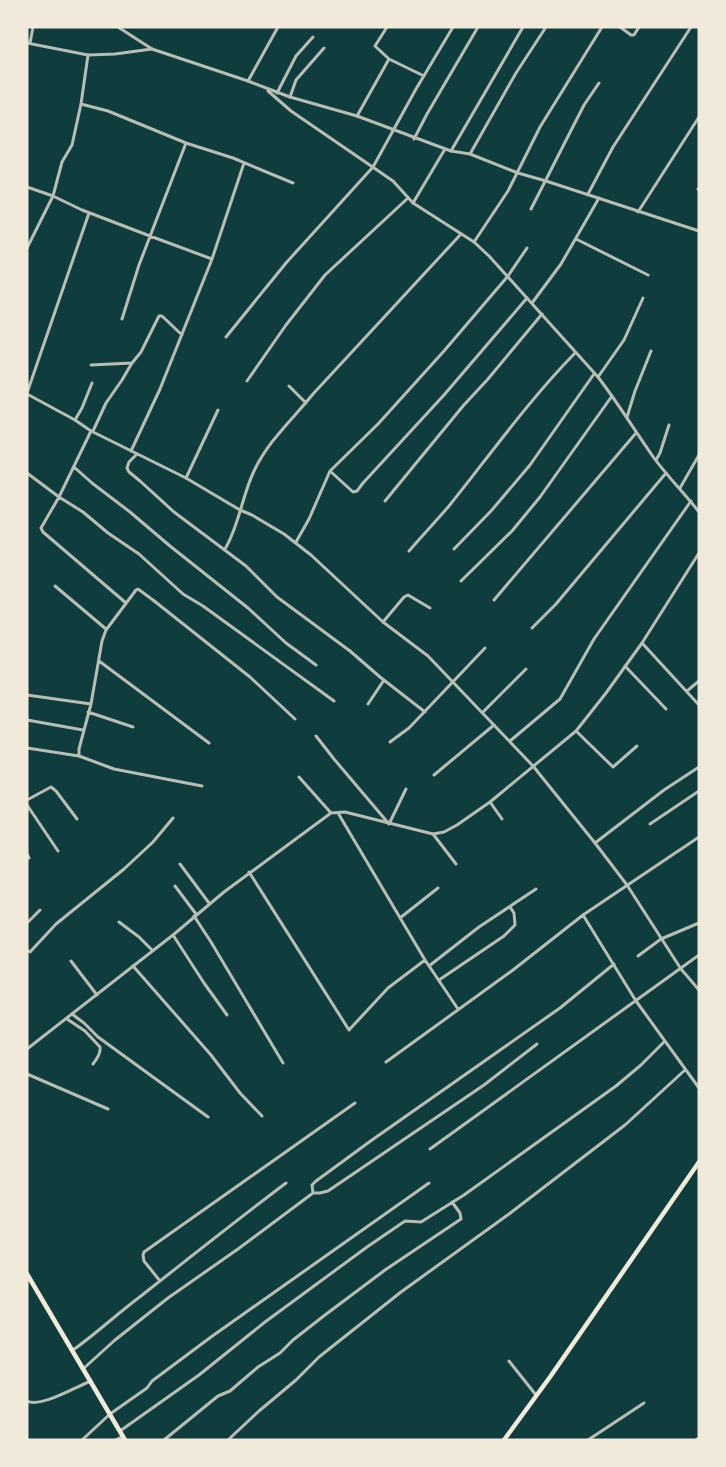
<svg xmlns="http://www.w3.org/2000/svg" width="726" height="1467" viewBox="0 0 726 1467" font-family="'Fira Sans Condensed',sans-serif">
	<style>
		.lines { fill: none; stroke-linecap: round; stroke-linejoin: round }
		.minor { stroke: #b8beb3; stroke-width: 3 }
		.tertiary { stroke: #b8beb3; stroke-width: 3 }
		.primary { stroke: #f1e9da; stroke-width: 4.5 }
	</style>
	<rect width="100%" height="100%" fill="#0f3d3e"/>
	<g class="lines">
		<path class="minor" d="M 118,27 L 152,49
			M 387,27 L 375,46 L 389,59 L 424,76
			M 620,27 L 631,35 L 634,35 L 639,27
			M 30,43 L 33,27
			M 248,81 L 278,27
			M 277,93 L 296,56 L 313,37
			M 290,97 L 296,80 L 324,48
			M 81,104 L 108,111 L 186,143 L 233,158 L 293,183
			M 357,116 L 389,59
			M 414,139 L 427,114 L 478,27
			M 451,151 L 523,27
			M 470,154 L 516,73 L 546,27
			M 27,187 L 53,196 L 82,210 L 150,236 L 212,259
			M 698,189 L 699,190
			M 588,194 L 613,147 L 691,27
			M 413,203 L 445,149
			M 531,209 L 584,105 L 599,83
			M 638,212 L 699,117
			M 576,239 L 648,275
			M 474,242 L 508,191 L 540,127 L 602,27
			M 27,248 L 53,196 L 62,162 L 72,145 L 81,104 L 88,55
			M 532,303 L 561,264 L 599,198
			M 122,319 L 139,265 L 186,143
			M 226,337 L 286,263 L 373,167 L 416,89 L 453,27
			M 91,365 L 132,363
			M 598,377 L 624,340 L 643,298
			M 247,381 L 286,325 L 325,275 L 408,198
			M 289,386 L 306,403
			M 27,393 L 89,213
			M 627,417 L 635,391 L 651,351
			M 75,420 L 82,408 L 92,383
			M 91,431 L 59,497 L 41,528 L 43,532 L 126,603
			M 93,431 L 106,403 L 122,380 L 132,363 L 141,352 L 159,316 L 162,316 L 182,335
			M 131,451 L 160,389 L 212,259 L 244,163
			M 137,454 L 129,462 L 127,468 L 129,472 L 140,481 L 174,512 L 246,566 L 277,597 L 350,651 L 380,677 L 425,712
			M 656,460 L 660,453 L 669,425
			M 74,467 L 92,483 L 130,512 L 170,546 L 248,608 L 286,643 L 316,665
			M 330,471 L 353,492 L 357,491 L 363,483 L 444,395 L 527,298
			M 27,473 L 59,497 L 83,512 L 108,533 L 139,554 L 183,594 L 203,606 L 334,701
			M 186,478 L 218,410
			M 680,488 L 699,455
			M 385,501 L 463,406 L 488,379 L 542,314
			M 296,542 L 309,519 L 330,471 L 378,424 L 444,351 L 508,276 L 527,248
			M 225,549 C 239,526 242,496 254,471 C 268,441 292,420 313,394 L 461,234
			M 454,549 L 491,511 L 530,465 L 594,374
			M 409,551 C 422,536 436,521 449,506 C 490,455 529,400 575,353
			M 461,581 L 512,531 L 540,497 L 612,396
			M 55,586 L 106,629
			M 494,600 L 636,433
			M 383,622 L 404,597 L 408,595 L 430,608
			M 532,628 L 556,604 L 666,473
			M 642,643 L 699,705
			M 99,661 L 209,743
			M 625,666 L 666,709
			M 687,691 L 699,681
			M 27,695 L 91,704
			M 368,704 L 384,680
			M 88,712 L 133,727
			M 483,712 L 526,669
			M 27,720 L 83,730
			M 576,731 L 613,767 L 637,746
			M 316,736 L 334,759 L 389,824 L 406,789
			M 510,741 L 560,699 L 594,639 L 691,501
			M 390,742 L 409,728 L 485,648
			M 27,748 L 79,756
			M 434,775 L 494,725
			M 299,777 L 331,813
			M 202,786 L 114,769 L 79,756 L 79,749 L 91,704 L 102,641 L 106,630 L 136,590 L 138,589 L 153,600 L 250,677 L 295,719
			M 27,800 L 51,787 L 56,791 L 77,819
			M 490,802 L 502,819
			M 27,805 L 58,851
			M 338,813 L 425,960 L 458,1009
			M 650,824 L 699,791
			M 433,834 L 456,864
			M 595,843 L 664,790 L 699,767
			M 27,854 L 29,858
			M 180,864 L 209,903
			M 249,872 L 349,1030 L 388,988 L 425,960
			M 175,886 L 196,914
			M 583,915 L 636,1001 L 699,1088
			M 194,916 L 211,942 L 283,1063
			M 400,918 L 438,888
			M 119,922 L 139,937 L 152,950
			M 27,923 L 40,910
			M 173,935 L 204,983 L 227,1015
			M 27,950 L 30,952 L 56,924 L 124,869 L 153,842 L 173,818
			M 638,956 L 661,939 L 699,923
			M 71,961 L 97,995
			M 133,966 L 211,1055 L 240,1093 L 262,1116
			M 429,966 L 479,927 L 536,889
			M 439,980 L 504,936 L 515,925 L 514,913 L 510,907
			M 72,1014 L 84,1023 L 98,1037 L 208,1117
			M 67,1019 L 85,1031 L 100,1047 C 101,1053 97,1059 93,1064
			M 386,1062 L 513,970 L 583,915 L 699,837
			M 27,1074 L 108,1109
			M 430,1149 L 699,955
			M 313,1193 L 312,1185 L 316,1181 L 372,1140 L 560,1008 L 614,964
			M 160,1281 L 144,1261 L 143,1255 L 144,1252 L 355,1103
			M 73,1350 C 97,1333 118,1313 141,1296 C 189,1258 237,1220 286,1183
			M 509,1361 L 536,1395
			M 83,1369 L 115,1340 L 168,1298 L 238,1249 L 313,1193 L 320,1193 L 328,1191 L 484,1085 L 537,1044
			M 27,1401 C 41,1408 75,1387 91,1381
			M 120,1431 L 199,1375 L 265,1322 L 367,1247 L 405,1221 L 421,1222 L 464,1195 L 616,1086 L 641,1065 L 665,1041
			M 82,1440 L 110,1414 L 147,1388 L 152,1381 L 211,1337 L 429,1183
			M 116,1440 L 123,1436
			M 164,1440 L 218,1396 L 230,1391 L 258,1367 L 280,1353 L 293,1340 L 325,1315 L 385,1270 L 461,1219 L 460,1213 L 452,1202
			M 228,1440 L 259,1411 L 296,1380 L 319,1357 L 401,1292 L 509,1214 L 625,1125 L 685,1070
			M 588,1440 L 644,1403
			M 696,1440 L 699,1438"/>
		<path class="tertiary" d="M 27,43 L 88,55 L 115,54 L 152,49 L 248,81 L 290,97 L 357,116 L 451,151 L 470,154 L 518,173 L 546,181 L 699,231
			M 268,91 L 291,111 L 393,181 L 413,203 L 474,242 L 489,256 L 598,377 C 618,403 635,431 654,458 C 668,477 685,494 699,512
			M 27,394 L 75,420 L 91,431 L 186,478 L 240,510 L 252,515 L 284,534 L 311,555 L 383,622 L 428,656 L 533,766 L 595,843 L 627,885 L 681,969 L 699,990
			M 27,1049 L 173,935 L 224,892 L 331,813 L 345,812 L 433,834 L 444,832 L 457,825 L 490,802 L 576,731 L 606,693 L 642,643 L 699,553"/>
		<path class="primary" d="M 27,1274 L 125,1440
			M 504,1440 L 550,1377 L 699,1162"/>
	</g>
	<rect width="726" height="1467" fill="none" stroke="#f1e9da" stroke-width="57"/>
</svg>
